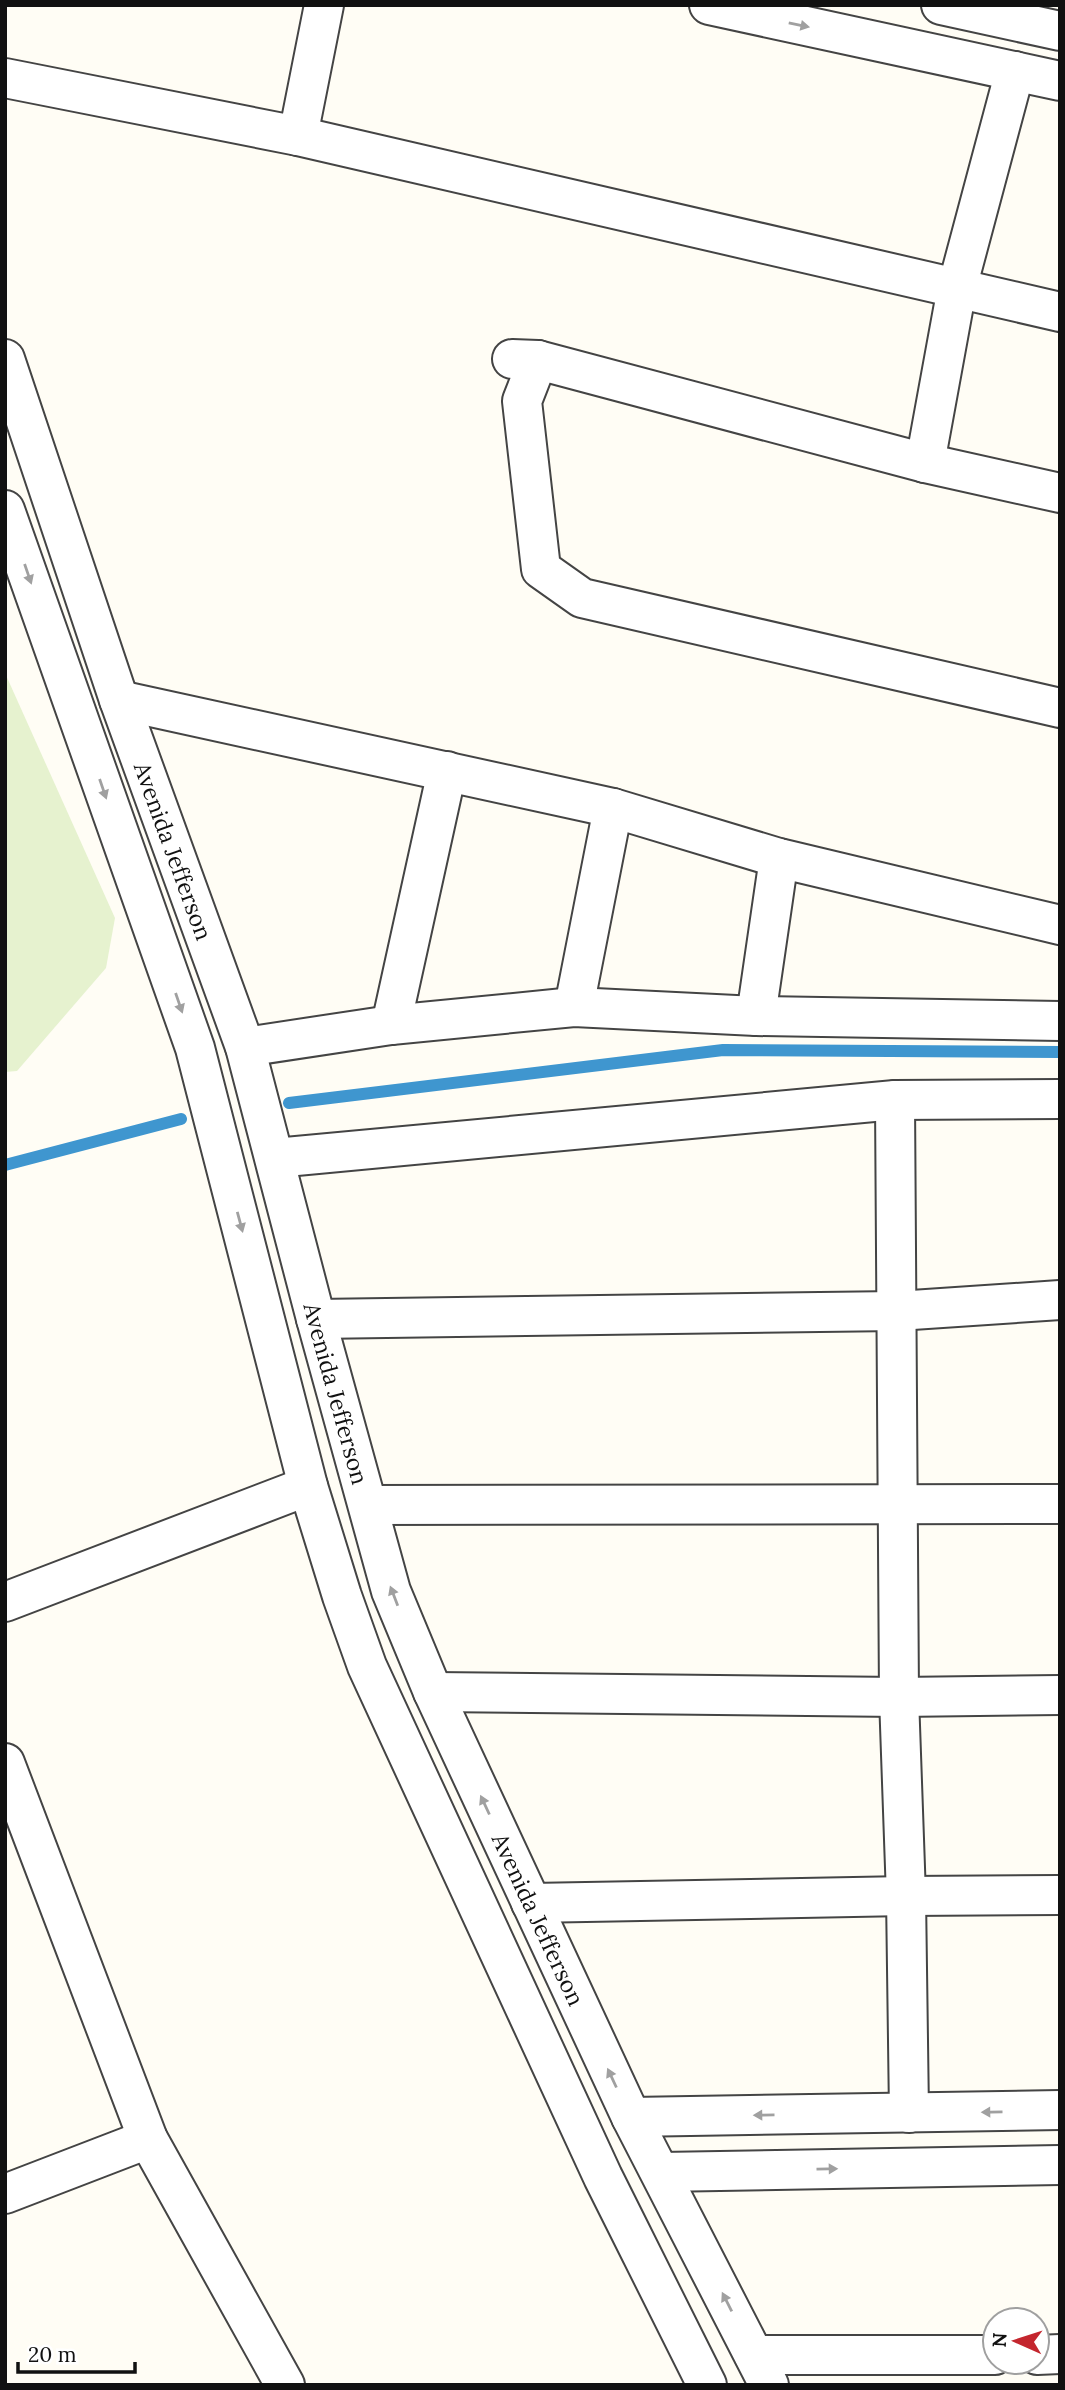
<svg xmlns="http://www.w3.org/2000/svg" width="1065" height="2390" viewBox="0 0 1065 2390" font-family="Lora,serif">
	<style>
		.pitch { fill: #e6f2cf }
		.lines { fill: none; stroke-linecap: round; stroke-linejoin: round }
		.stream { stroke: #3f96cf; stroke-width: 12 }
		.minor-casing { stroke: #444; stroke-width: 42 }
		.minor { stroke: #fff; stroke-width: 38 }
		.oneway { fill: #a0a0a0 }
		.labels { text-anchor: middle; dominant-baseline: central; stroke-width: 7; stroke-linejoin: round; paint-order: stroke }
		.street-label { font-size: 23px; fill: #111; stroke: #fff }
	</style>
	<rect width="100%" height="100%" fill="#fffdf5"/>
	<path class="pitch" d="M 5,673 L 115,918 L 106,968 L 17,1071 L 5,1072 Z"/>
	<g class="lines">
		<path class="stream" d="M 289,1103 L 723,1050 L 1060,1052
			M 5,1165 L 181,1119"/>
		<defs>
			<g id="minor">
				<path d="M 709,5 L 1060,81"/>
				<path d="M 941,5 L 1060,31"/>
				<path d="M 5,78 L 298,136 L 1060,312"/>
				<path d="M 298,136 L 324,5"/>
				<path id="s1" d="M 5,359 L 119,700 L 245,1047 L 316,1319 L 391,1591 L 433,1692 L 631,2117 L 769,2385"/>
				<path d="M 512,359 L 538,360 L 925,463 L 1060,493"/>
				<path d="M 538,360 L 522,401 L 541,569 L 582,598 L 1060,708"/>
				<path d="M 925,463 L 957,288 L 1015,71"/>
				<path d="M 5,510 L 195,1048 L 308,1486 L 342,1596 L 367,1666 L 603,2177 L 707,2385"/>
				<path d="M 119,700 L 613,808 L 779,858 L 1060,925"/>
				<path d="M 574,1007 L 613,808"/>
				<path d="M 756,1016 L 779,858"/>
				<path d="M 391,1025 L 447,771"/>
				<path d="M 245,1047 L 391,1025 L 574,1007 L 756,1016 L 1060,1021"/>
				<path d="M 895,1100 L 899,1697 L 906,1896 L 909,2113"/>
				<path d="M 275,1158 L 895,1100 L 1060,1099"/>
				<path d="M 316,1319 L 897,1311 L 1060,1300"/>
				<path d="M 368,1505 L 1060,1504"/>
				<path d="M 5,1602 L 308,1486"/>
				<path d="M 433,1692 L 899,1697 L 1060,1695"/>
				<path d="M 5,1763 L 148,2139 L 285,2385"/>
				<path d="M 531,1903 L 906,1896 L 1060,1895"/>
				<path d="M 631,2117 L 1060,2110"/>
				<path d="M 661,2172 L 1060,2165"/>
				<path d="M 5,2194 L 148,2139"/>
				<path d="M 754,2355 L 995,2355"/>
				<path d="M 1037,2355 L 1060,2354"/>
			</g>
		</defs>
		<use href="#minor" class="minor-casing"/>
		<use href="#minor" class="minor"/>
	</g>
	<defs><path id="oneway-solid" d="M-6-.8H1V-3.2L6.5 0L1 3.2V.8H-6Z" transform="scale(1.75)"/></defs>
	<g class="oneway">
		<use href="#oneway-solid" transform="translate(799 25) rotate(12)"/>
		<use href="#oneway-solid" transform="translate(28 574) rotate(71)"/>
		<use href="#oneway-solid" transform="translate(103 789) rotate(71)"/>
		<use href="#oneway-solid" transform="translate(179 1003) rotate(71)"/>
		<use href="#oneway-solid" transform="translate(240 1222) rotate(75)"/>
		<use href="#oneway-solid" transform="translate(394 1596) rotate(-111)"/>
		<use href="#oneway-solid" transform="translate(485 1805) rotate(-115)"/>
		<use href="#oneway-solid" transform="translate(612 2078) rotate(-115)"/>
		<use href="#oneway-solid" transform="translate(992 2112) rotate(179)"/>
		<use href="#oneway-solid" transform="translate(764 2115) rotate(179)"/>
		<use href="#oneway-solid" transform="translate(827 2169) rotate(-1)"/>
		<use href="#oneway-solid" transform="translate(727 2302) rotate(-117)"/>
	</g>
	<g class="labels">
		<g class="street-label">
			<text stroke="none"><textPath href="#s1" startOffset="520">Avenida Jefferson</textPath></text>
			<text stroke="none"><textPath href="#s1" startOffset="1087">Avenida Jefferson</textPath></text>
			<text stroke="none"><textPath href="#s1" startOffset="1652">Avenida Jefferson</textPath></text>
		</g>
	</g>
	<rect width="1065" height="2390" fill="none" stroke="#111111" stroke-width="14"/>
	<g transform="translate(1016 2341) rotate(273)"><circle r="33" fill="#ffffff" stroke="#a0a0a0" stroke-width="2"/>
	<path d="M0-5L12 26L0 18L-12 26Z" fill="#c4262e"/>
	<text y="-10" font-size="19" font-weight="bold" text-anchor="middle" fill="#111111">N</text>
	</g>
	<path d="M18 2362v10h117v-10" fill="none" stroke="#111111" stroke-width="3.5"/>
	<text x="28" y="2362" font-size="21" fill="#111111" stroke="#ffffff" stroke-width="5" paint-order="stroke">20 m</text>
</svg>
